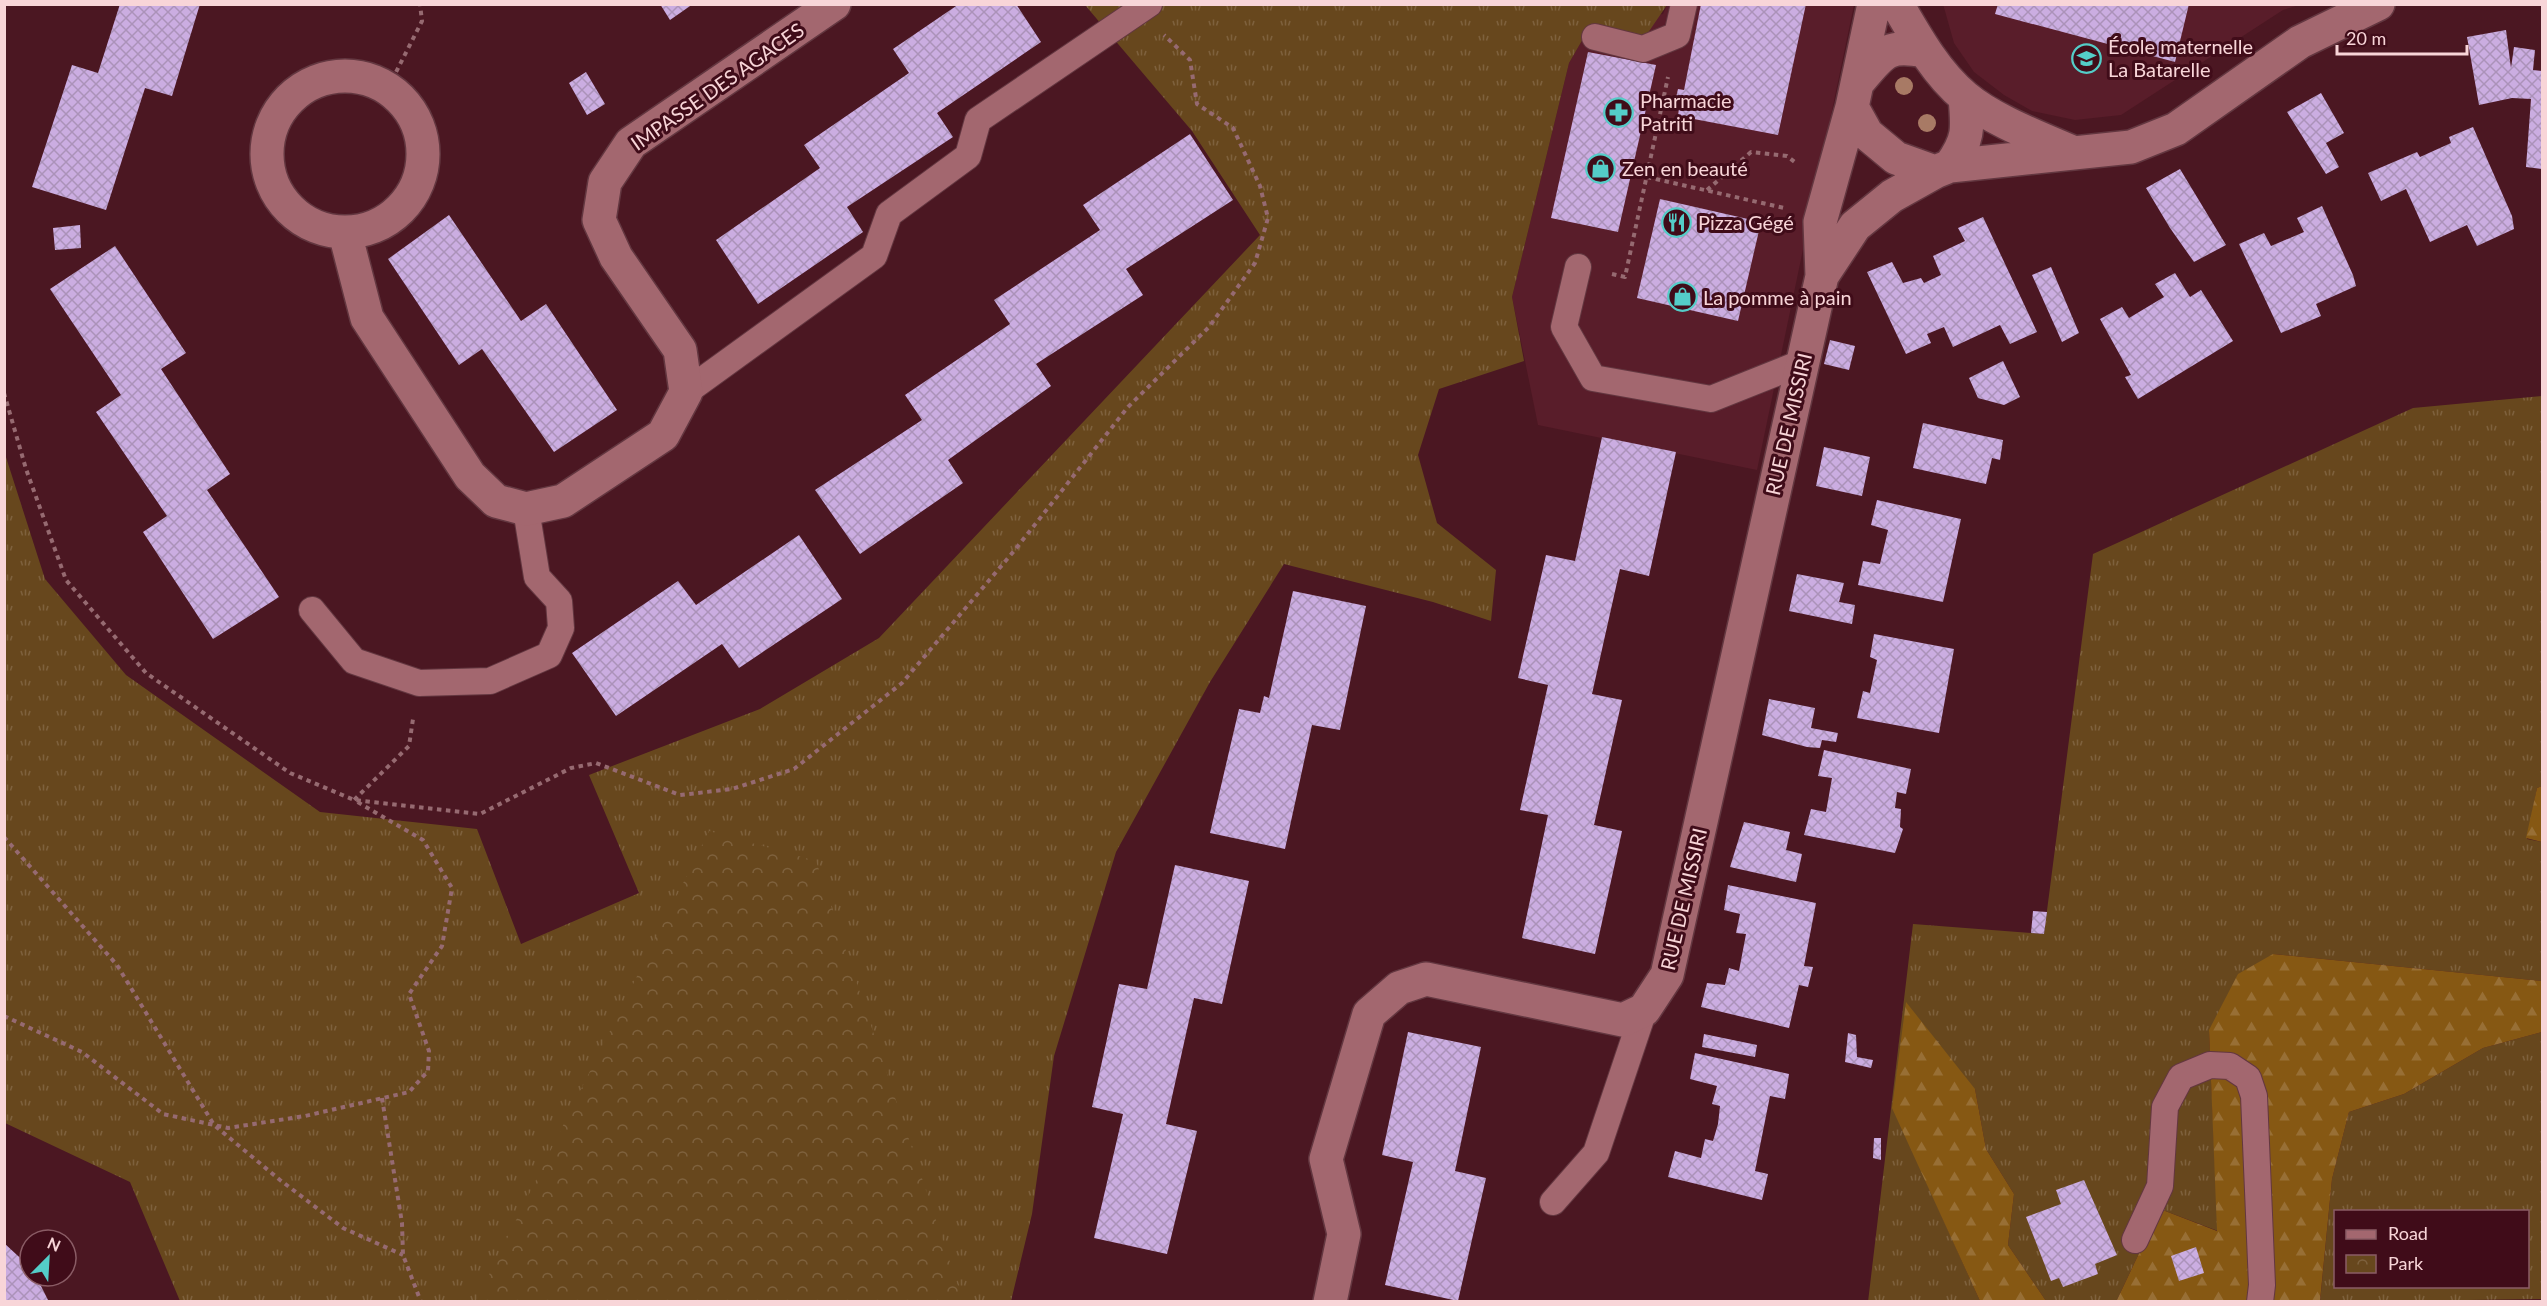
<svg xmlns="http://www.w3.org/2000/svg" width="2547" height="1306" viewBox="0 0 2547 1306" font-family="Lato,sans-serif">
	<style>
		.built { fill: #591d2a }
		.grass { fill: url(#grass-tufts); fill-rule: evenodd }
		.forest { fill: url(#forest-firs) }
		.park { fill: url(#park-crowns) }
		.building { fill: url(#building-cross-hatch) }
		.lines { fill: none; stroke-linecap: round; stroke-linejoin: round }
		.lane-casing { stroke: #633740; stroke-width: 28 }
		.street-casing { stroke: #633740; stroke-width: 36 }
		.path { stroke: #966a71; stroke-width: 4; stroke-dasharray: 4.5 4.5; stroke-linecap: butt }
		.lane { stroke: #a3676f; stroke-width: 26 }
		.street { stroke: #a3676f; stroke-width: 33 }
		.tree { fill: #a87a65 }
		.labels { text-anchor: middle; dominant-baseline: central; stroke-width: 6; stroke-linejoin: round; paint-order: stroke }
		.poi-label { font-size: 20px; fill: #f8d5d8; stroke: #400c19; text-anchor: start }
		.street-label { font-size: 20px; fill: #f8d5d8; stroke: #400c19 }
	</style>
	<defs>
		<pattern id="grass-tufts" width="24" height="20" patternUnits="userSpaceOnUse" patternTransform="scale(1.5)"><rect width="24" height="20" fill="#67471d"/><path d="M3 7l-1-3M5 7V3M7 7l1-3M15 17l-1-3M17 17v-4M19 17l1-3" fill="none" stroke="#7e613d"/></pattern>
		<pattern id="forest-firs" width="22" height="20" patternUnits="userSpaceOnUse" patternTransform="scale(1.5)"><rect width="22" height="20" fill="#865813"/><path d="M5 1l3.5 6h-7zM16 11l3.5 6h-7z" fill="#986f35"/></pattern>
		<pattern id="park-crowns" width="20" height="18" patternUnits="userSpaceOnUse" patternTransform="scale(1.5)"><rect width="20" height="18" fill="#67471d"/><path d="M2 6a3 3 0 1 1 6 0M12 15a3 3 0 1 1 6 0" fill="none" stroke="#7e613d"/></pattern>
		<pattern id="building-cross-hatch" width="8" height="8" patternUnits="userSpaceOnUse" patternTransform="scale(1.5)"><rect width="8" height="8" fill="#cbade1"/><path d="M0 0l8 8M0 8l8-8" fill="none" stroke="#ab92b9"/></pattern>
	</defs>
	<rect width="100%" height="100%" fill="#4b1722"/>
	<path class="built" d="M 1943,4 L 2299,5 L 2283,10 L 2121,115 L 2075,120 L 2032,111 L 2004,95 L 1974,72 L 1954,43 Z
		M 1667,5 L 1854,5 L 1757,470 L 1538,425 L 1512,297 L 1569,63 L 1591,25 L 1663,14 Z"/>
	<path class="grass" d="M 1085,5 L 1667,5 L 1643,40 L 1591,25 L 1569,63 L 1512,297 L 1524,361 L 1439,389 L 1418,455 L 1437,523 L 1496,570 L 1491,621 L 1433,602 L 1284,564 L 1210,682 L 1116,852 L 1054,1056 L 1032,1214 L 1011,1301 L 180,1301 L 130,1182 L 5,1123 L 4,451 L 45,579 L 126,675 L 320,812 L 477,829 L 521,944 L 639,893 L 589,775 L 760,709 L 879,638 L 1260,235 L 1192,131 Z
		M 2542,396 L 2542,786 L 2537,788 L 2527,839 L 2542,842 L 2542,981 L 2274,954 L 2209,1031 L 2218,1231 L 2160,1209 L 2116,1302 L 2046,1301 L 2008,1245 L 2014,1194 L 1986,1149 L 1975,1089 L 1926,1181 L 1980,1301 L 1868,1302 L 1913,924 L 2044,934 L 2093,554 L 2413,408 Z
		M 2542,1032 L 2542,1299 L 2320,1302 L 2332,1179 L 2349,1112 L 2404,1094 L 2483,1048 ZM 2336,1212 L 2528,1212 L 2528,1286 L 2336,1286 Z"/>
	<path class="forest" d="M 2542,786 L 2542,842 L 2526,838 L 2537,788 Z
		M 2273,954 L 2542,981 L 2542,1032 L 2483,1048 L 2404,1094 L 2349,1112 L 2332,1179 L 2320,1301 L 2116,1302 L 2160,1209 L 2217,1231 L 2209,1030 L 2238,974 Z
		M 1906,1002 L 1975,1089 L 1986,1149 L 2014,1194 L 2008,1245 L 2046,1301 L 1980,1301 L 1892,1108 Z"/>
	<path class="park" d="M 709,831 L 816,861 L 963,1301 L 476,1301 Z"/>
	<path class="building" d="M 120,4 L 200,4 L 172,96 L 145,88 L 106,210 L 32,187 L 72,65 L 98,73 Z
		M 660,4 L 693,4 L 670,20 Z
		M 959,4 L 1016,4 L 1041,42 L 937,113 L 953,137 L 847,207 L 863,232 L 758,304 L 716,240 L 820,168 L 804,145 L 909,73 L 893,49 Z
		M 1701,4 L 1806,4 L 1778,135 L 1678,116 L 1679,108 L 1674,106 L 1678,89 L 1684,90 Z
		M 1998,4 L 2189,4 L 2175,62 L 1995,14 Z
		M 2506,30 L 2511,68 L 2514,47 L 2535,50 L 2533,70 L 2542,71 L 2542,169 L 2526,167 L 2531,99 L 2512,98 L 2479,105 L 2467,37 Z
		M 1588,52 L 1656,65 L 1618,232 L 1551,218 Z
		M 586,72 L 605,104 L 587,115 L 569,83 Z
		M 2321,93 L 2344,133 L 2326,143 L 2339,167 L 2326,174 L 2287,112 Z
		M 2473,127 L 2512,216 L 2514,229 L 2477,246 L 2467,225 L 2430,242 L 2406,189 L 2381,201 L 2368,173 L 2417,152 L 2420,157 L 2451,143 L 2449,137 Z
		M 1190,134 L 1233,200 L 1126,269 L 1143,295 L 1036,364 L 1051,386 L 948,460 L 963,483 L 860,554 L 815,490 L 922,420 L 905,395 L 1010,324 L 994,300 L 1100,230 L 1083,205 Z
		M 2180,169 L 2226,245 L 2194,262 L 2170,228 L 2146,188 Z
		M 1660,199 L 1761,222 L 1738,321 L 1637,298 Z
		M 2322,206 L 2353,275 L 2356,286 L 2316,304 L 2321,316 L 2281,333 L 2239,244 L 2264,233 L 2271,246 L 2304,232 L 2297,218 Z
		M 449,215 L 521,321 L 546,304 L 617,410 L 554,452 L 482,349 L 459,365 L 388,259 Z
		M 1983,217 L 2037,332 L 2010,344 L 2000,325 L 1953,347 L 1944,327 L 1927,334 L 1931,343 L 1906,354 L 1867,272 L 1892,262 L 1903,283 L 1921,278 L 1924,283 L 1941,275 L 1933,256 L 1965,241 L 1958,228 Z
		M 80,225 L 81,248 L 55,250 L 53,228 Z
		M 115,246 L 186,353 L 161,369 L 230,474 L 207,490 L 279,597 L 213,639 L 143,532 L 167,516 L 96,412 L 121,395 L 50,289 Z
		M 2051,267 L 2079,333 L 2062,342 L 2032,275 Z
		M 2175,273 L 2190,297 L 2201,290 L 2233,341 L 2138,399 L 2125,377 L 2131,375 L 2100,319 L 2122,307 L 2129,318 L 2164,297 L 2155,284 Z
		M 1830,340 L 1855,346 L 1849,370 L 1824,364 Z
		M 2003,361 L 2020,397 L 2004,405 L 1978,398 L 1969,378 Z
		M 1923,423 L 2003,440 L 2000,460 L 1992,458 L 1986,484 L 1913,468 Z
		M 1602,437 L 1676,452 L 1649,576 L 1620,569 L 1592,694 L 1622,700 L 1594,825 L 1622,831 L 1595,954 L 1522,938 L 1548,815 L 1520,810 L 1548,685 L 1518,678 L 1546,555 L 1575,561 Z
		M 1824,447 L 1870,457 L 1862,496 L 1816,486 Z
		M 1877,500 L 1961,519 L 1943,602 L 1858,585 L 1863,561 L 1880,564 L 1888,530 L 1871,525 Z
		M 799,535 L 842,599 L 739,668 L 722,644 L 616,716 L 572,653 L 678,581 L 696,605 Z
		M 1797,574 L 1844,583 L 1839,602 L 1855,605 L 1852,624 L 1789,611 Z
		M 1293,591 L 1366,606 L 1340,730 L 1312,725 L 1285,849 L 1210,833 L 1239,709 L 1260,713 L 1264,696 L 1269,698 Z
		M 1874,634 L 1954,649 L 1939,733 L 1857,718 L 1863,691 L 1870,693 L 1877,660 L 1870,657 Z
		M 1769,699 L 1815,708 L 1811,728 L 1838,733 L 1836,742 L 1822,740 L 1820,748 L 1807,747 L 1762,735 Z
		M 1824,750 L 1911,769 L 1906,794 L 1897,792 L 1895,808 L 1901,809 L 1900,827 L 1903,829 L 1895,853 L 1804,835 L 1811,809 L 1826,812 L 1832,778 L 1818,776 Z
		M 1744,822 L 1790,832 L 1786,850 L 1802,854 L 1796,882 L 1730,867 Z
		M 1175,865 L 1249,881 L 1222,1004 L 1194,998 L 1166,1124 L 1197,1131 L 1167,1254 L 1094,1238 L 1123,1114 L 1092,1107 L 1119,984 L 1147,989 Z
		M 1728,885 L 1816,903 L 1804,966 L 1813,967 L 1808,987 L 1799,985 L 1789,1028 L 1701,1007 L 1707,983 L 1725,985 L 1729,968 L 1739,971 L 1746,934 L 1736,933 L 1740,914 L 1724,910 Z
		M 2033,911 L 2047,912 L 2044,934 L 2031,933 Z
		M 1408,1032 L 1481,1047 L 1455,1171 L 1486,1178 L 1458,1301 L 1385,1285 L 1413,1162 L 1382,1155 Z
		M 1848,1033 L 1856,1035 L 1857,1057 L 1873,1060 L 1871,1068 L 1845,1062 Z
		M 1704,1034 L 1757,1045 L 1755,1057 L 1702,1047 Z
		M 1695,1053 L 1789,1074 L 1785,1099 L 1770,1096 L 1755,1171 L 1768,1174 L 1762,1200 L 1668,1177 L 1675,1151 L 1701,1158 L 1705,1139 L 1713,1141 L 1718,1124 L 1720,1106 L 1712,1104 L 1717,1086 L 1690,1079 Z
		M 1874,1138 L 1881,1138 L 1881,1160 L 1873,1158 Z
		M 2084,1180 L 2117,1255 L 2095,1264 L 2098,1274 L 2063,1287 L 2059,1278 L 2051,1281 L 2026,1217 L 2061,1204 L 2056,1190 Z
		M 4,1243 L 30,1267 L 30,1276 L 36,1276 L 49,1302 L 4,1302 Z
		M 2196,1247 L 2204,1273 L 2179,1281 L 2171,1256 Z"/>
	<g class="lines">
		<defs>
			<path id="lane" d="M 1595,37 L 1643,49 L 1677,35 L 1684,4
				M 1578,267 L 1564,327 L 1593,378 L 1711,399 L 1801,363
				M 686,392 L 874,256 L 889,214 L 968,156 L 978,120 L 1149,4
				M 312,610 L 354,661 L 419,683 L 490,681 L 549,655 L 561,628 L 559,601 L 537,577 L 526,509
				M 1553,1202 L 1596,1153 L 1644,1010
				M 2135,1240 L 2160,1186 L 2165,1107 L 2181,1077 L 2210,1065 L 2230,1066 L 2248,1078 L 2254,1096 L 2262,1285 L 2260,1302"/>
			<path id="street" d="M 1874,4 L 1852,107 L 1867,134 L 1896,158 L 1935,172 L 1950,166 L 2131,147 L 2176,129 L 2300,42 L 2378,4
				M 1897,4 C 1916,37 1936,73 1965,97 C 1992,120 2040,138 2072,152
				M267 154a78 78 0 1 1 156 0a78 78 0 1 1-156 0Z
				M 1859,81 C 1883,53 1886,44 1924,51
				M 1950,166 C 1969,140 1968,129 1965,98
				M 345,233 L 367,318 L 470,476 L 496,501 L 526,509 L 563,501 L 663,435 L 686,392 L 680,350 L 616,257 L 599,220 L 605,182 L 631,143 L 834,4
				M 1822,276 L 1855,226 L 1892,196 L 1935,172
				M 1330,1302 L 1344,1234 L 1326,1159 L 1369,1014 L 1399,988 L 1426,979 L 1623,1020 L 1644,1010 L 1667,975 L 1822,276 L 1820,222 L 1852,107"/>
		</defs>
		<use href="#lane" class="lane-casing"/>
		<use href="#street" class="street-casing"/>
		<path class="path" d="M 388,88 L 422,21 L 420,4
			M 1647,177 L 1784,208
			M 1707,190 L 1751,152 L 1787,156 L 1796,163
			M 1612,274 L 1625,277 L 1668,77
			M 4,393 L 26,469 L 66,580 L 146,673 L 290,773 L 354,800 L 480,814 L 571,768 L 596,763 L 680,795 L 732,789 L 794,769 L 902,683 L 1014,551 L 1128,407 L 1209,327 L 1255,263 L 1268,218 L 1260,186 L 1233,128 L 1197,104 L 1190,60 L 1164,35
			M 4,837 L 117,965 L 214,1125 L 280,1180 L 343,1228 L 403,1255
			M 4,1016 L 82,1052 L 163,1114 L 228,1128 L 305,1116 L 409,1092 L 428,1071 L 429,1051 L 409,994 L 442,946 L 452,888 L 423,840 L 354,800 L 409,746 L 413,719
			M 382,1098 L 402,1223 L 403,1255 L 421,1302"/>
		<use href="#lane" class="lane"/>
		<use href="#street" class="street"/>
	</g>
	<g class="tree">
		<circle cx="1904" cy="86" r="9"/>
		<circle cx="1927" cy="123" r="9"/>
	</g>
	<defs>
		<symbol id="school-ring" viewBox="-11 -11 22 22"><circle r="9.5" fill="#400c19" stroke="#54cdc8" stroke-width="1.5"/><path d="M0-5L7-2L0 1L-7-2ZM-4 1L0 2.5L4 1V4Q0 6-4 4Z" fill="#54cdc8"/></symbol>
		<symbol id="pharmacy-ring" viewBox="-11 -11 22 22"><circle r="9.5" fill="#400c19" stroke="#54cdc8" stroke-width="1.5"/><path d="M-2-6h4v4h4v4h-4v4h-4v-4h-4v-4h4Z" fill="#54cdc8"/></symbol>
		<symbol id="shop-ring" viewBox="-11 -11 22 22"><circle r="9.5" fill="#400c19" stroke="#54cdc8" stroke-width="1.5"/><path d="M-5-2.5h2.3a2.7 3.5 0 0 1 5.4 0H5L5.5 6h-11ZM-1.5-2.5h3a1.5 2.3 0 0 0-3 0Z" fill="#54cdc8"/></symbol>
		<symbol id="restaurant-ring" viewBox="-11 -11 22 22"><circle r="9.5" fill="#400c19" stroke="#54cdc8" stroke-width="1.5"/><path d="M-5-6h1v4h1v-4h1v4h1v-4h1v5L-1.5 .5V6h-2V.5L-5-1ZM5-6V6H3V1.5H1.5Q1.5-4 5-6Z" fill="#54cdc8"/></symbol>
	</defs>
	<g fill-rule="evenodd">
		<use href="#school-ring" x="2070" y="42" width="33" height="33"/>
		<use href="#pharmacy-ring" x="1602" y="96" width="33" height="33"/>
		<use href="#shop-ring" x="1584" y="152" width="33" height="33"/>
		<use href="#restaurant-ring" x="1660" y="206" width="33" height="33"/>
		<use href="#shop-ring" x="1666" y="280" width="33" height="33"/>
	</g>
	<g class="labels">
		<g class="poi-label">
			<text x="2108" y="46">École maternelle<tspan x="2108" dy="23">La Batarelle</tspan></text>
			<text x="1640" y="100">Pharmacie<tspan x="1640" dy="23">Patriti</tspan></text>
			<text x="1622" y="168">Zen en beauté</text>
			<text x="1698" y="222">Pizza Gégé</text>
			<text x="1703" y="297">La pomme à pain</text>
		</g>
		<g class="street-label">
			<text transform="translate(717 86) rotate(-35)">IMPASSE DES AGACES</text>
			<text transform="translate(1788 424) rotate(-77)">RUE DE MISSIRI</text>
			<text transform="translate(1683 899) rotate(-77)">RUE DE MISSIRI</text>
		</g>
	</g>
	<rect width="2547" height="1306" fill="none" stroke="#f8d5d8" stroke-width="12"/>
	<rect x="2334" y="1210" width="195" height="78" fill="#400c19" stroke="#8a5c65" stroke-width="1.5"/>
	<rect x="2346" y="1230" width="30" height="9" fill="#a3676f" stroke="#8a5c65" stroke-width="1.5"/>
	<text x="2388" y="1240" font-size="18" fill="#f8d5d8">Road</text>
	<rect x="2346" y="1255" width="30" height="18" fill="url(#park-crowns)" stroke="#8a5c65" stroke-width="1.5"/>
	<text x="2388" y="1270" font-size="18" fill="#f8d5d8">Park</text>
	<g transform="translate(48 1258) rotate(24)"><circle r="28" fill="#400c19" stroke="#8a5c65" stroke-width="1.5"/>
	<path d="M0-4.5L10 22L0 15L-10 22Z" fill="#54cdc8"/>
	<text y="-9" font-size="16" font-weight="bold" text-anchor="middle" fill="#f8d5d8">N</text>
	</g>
	<path d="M2337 45v9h130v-9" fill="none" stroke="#f8d5d8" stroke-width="3"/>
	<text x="2346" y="45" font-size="18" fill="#f8d5d8" stroke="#400c19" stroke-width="4.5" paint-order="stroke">20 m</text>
</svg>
